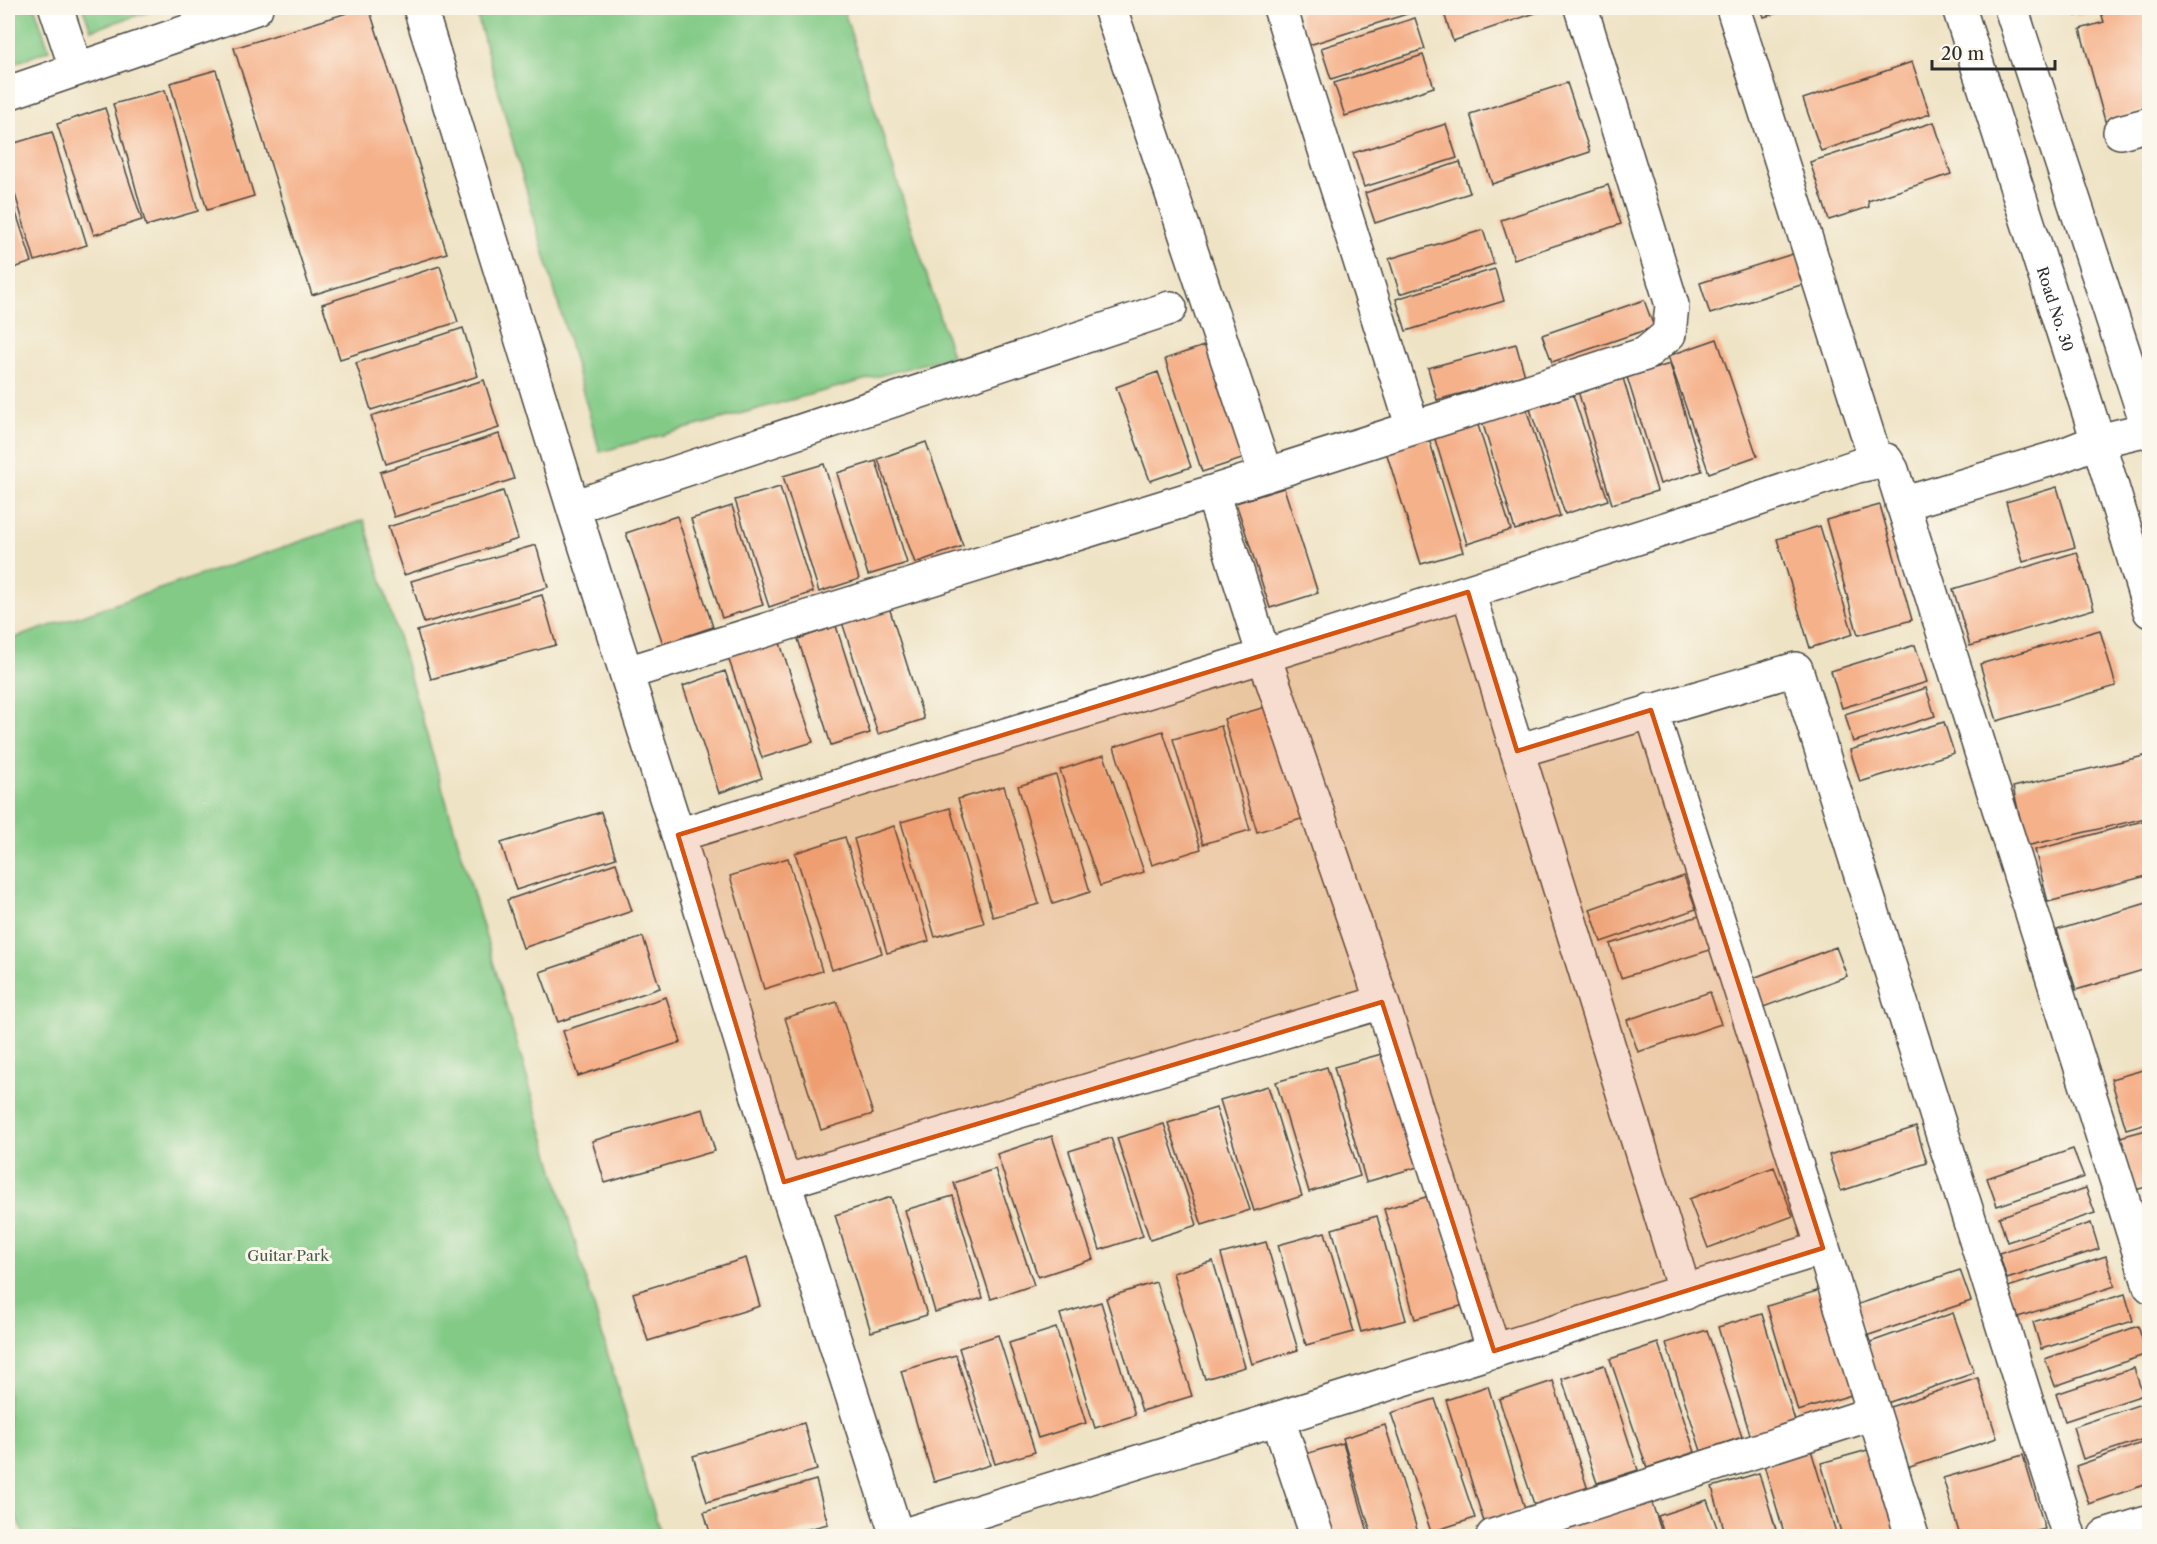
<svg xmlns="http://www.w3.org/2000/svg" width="2157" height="1544" viewBox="0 0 2157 1544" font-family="'Libre Caslon Text',serif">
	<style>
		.green { fill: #82ca86; stroke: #567a58; stroke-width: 1.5 }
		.building { fill: #f5b18a }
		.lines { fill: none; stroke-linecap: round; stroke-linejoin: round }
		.street-casing { stroke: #484742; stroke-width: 36 }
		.secondary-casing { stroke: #484742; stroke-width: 36 }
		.street { stroke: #fff; stroke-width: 33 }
		.secondary { stroke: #fff; stroke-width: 33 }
		.marked { fill: #d5540f; fill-opacity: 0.2; stroke: #d5540f; stroke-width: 4.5; stroke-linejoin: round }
		.labels { text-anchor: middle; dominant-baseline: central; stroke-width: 6; stroke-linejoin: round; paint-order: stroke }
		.street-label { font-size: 15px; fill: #2b2b2b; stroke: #fbf7ec }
		.park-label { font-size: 15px; fill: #455b46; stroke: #fbf7ec }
	</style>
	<rect width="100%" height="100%" fill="#fbf7ec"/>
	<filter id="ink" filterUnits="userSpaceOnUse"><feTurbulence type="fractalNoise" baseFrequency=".0167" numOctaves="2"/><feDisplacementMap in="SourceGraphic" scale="12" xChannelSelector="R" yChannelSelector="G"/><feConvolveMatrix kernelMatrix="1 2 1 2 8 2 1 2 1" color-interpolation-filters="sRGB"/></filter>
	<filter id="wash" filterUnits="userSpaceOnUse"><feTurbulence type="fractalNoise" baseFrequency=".008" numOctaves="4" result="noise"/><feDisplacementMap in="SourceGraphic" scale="24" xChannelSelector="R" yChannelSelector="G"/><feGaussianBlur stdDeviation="1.35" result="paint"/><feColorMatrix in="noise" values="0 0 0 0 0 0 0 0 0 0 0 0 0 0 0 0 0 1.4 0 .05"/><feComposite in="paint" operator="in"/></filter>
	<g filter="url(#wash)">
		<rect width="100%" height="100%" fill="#efe3c5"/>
		<path class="green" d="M 8,8 L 35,8 L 49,50 L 8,66 Z
			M 83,8 L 161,8 L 91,30 Z
			M 475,8 L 843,8 L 952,356 L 600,452 Z
			M 364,520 L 661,1536 L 25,1536 L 8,1499 L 8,640 Z"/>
		<g id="blocks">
			<path class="building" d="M 363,8 L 369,8 L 447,253 L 312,295 L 234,48 Z
				M 1317,8 L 1408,8 L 1410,13 L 1309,45 L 1299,13 Z
				M 1451,8 L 1539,8 L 1541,11 L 1453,41 L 1443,10 Z
				M 1761,8 L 1793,8 L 1764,17 Z
				M 2074,8 L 2150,8 L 2150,66 L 2148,66 L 2150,109 L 2105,121 L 2080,29 L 2104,22 L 2100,9 L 2076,16 Z
				M 1415,18 L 1425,49 L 1331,79 L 1321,48 Z
				M 1423,55 L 1434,87 L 1345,116 L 1334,83 Z
				M 1912,62 L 1930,114 L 1821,151 L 1803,99 Z
				M 216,70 L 254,196 L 207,210 L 170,83 Z
				M 1567,83 L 1590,152 L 1492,184 L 1470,114 Z
				M 165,90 L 198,211 L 146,226 L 113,104 Z
				M 105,108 L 142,220 L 94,235 L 57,124 Z
				M 1934,122 L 1951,174 L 1868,201 L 1869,207 L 1829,220 L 1810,162 Z
				M 1446,124 L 1457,158 L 1364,187 L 1353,153 Z
				M 52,132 L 87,245 L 35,261 L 8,171 L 8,145 Z
				M 1460,162 L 1470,193 L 1375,223 L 1365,193 Z
				M 1608,185 L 1621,224 L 1514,259 L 1501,220 Z
				M 8,188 L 32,262 L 8,270 Z
				M 1483,230 L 1494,264 L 1400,294 L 1389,259 Z
				M 1796,253 L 1807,283 L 1710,314 L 1700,283 Z
				M 440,266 L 458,322 L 340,359 L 322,304 Z
				M 1495,269 L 1504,301 L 1406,331 L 1396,299 Z
				M 1644,300 L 1654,327 L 1552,362 L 1542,335 Z
				M 463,328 L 478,376 L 371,410 L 356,363 Z
				M 1717,339 L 1757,456 L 1709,473 L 1668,356 Z
				M 1213,343 L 1251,456 L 1202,472 L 1165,359 Z
				M 1516,344 L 1525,376 L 1437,400 L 1428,368 Z
				M 1670,364 L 1702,471 L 1660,484 L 1627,377 Z
				M 1158,372 L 1191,467 L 1150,481 L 1116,387 Z
				M 1623,378 L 1657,491 L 1612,504 L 1578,391 Z
				M 484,380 L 499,428 L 386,464 L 371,416 Z
				M 1573,395 L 1608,500 L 1565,514 L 1530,409 Z
				M 1526,408 L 1560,516 L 1515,530 L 1482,421 Z
				M 1477,422 L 1511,530 L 1467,544 L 1434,436 Z
				M 1427,432 L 1463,552 L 1421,564 L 1384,445 Z
				M 499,434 L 514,479 L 394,517 L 380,472 Z
				M 926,442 L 963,546 L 915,563 L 878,459 Z
				M 876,461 L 907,563 L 868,575 L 837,473 Z
				M 824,464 L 859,579 L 819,592 L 783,476 Z
				M 780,487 L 813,592 L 769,607 L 735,500 Z
				M 2057,487 L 2075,547 L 2023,562 L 2006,502 Z
				M 1284,488 L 1318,593 L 1270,608 L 1236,503 Z
				M 503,491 L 518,539 L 404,575 L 388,527 Z
				M 1880,505 L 1912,620 L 1858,635 L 1826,520 Z
				M 732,506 L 763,605 L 722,618 L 691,519 Z
				M 677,516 L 713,627 L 663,644 L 626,533 Z
				M 1820,526 L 1853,634 L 1810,648 L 1777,539 Z
				M 536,545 L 548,587 L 424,623 L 411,581 Z
				M 2077,552 L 2094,609 L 1970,646 L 1953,589 Z
				M 542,595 L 556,645 L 431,679 L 417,631 Z
				M 889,607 L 924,719 L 878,734 L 842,622 Z
				M 836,626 L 870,733 L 831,745 L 798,639 Z
				M 2100,630 L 2116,686 L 1997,721 L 1980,664 Z
				M 778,637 L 813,742 L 762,758 L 727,654 Z
				M 1915,645 L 1927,682 L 1842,708 L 1831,671 Z
				M 725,671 L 762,778 L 719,793 L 683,686 Z
				M 1926,688 L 1935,716 L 1853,742 L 1845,714 Z
				M 1276,704 L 1308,817 L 1257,832 L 1224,719 Z
				M 1944,722 L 1954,753 L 1860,782 L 1850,750 Z
				M 1221,726 L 1250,830 L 1203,844 L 1173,739 Z
				M 1163,731 L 1201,849 L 1152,865 L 1114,747 Z
				M 1104,755 L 1144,872 L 1100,886 L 1060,770 Z
				M 2144,756 L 2150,780 L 2150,817 L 2026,846 L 2013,787 Z
				M 1056,775 L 1090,892 L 1053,904 L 1018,786 Z
				M 1004,786 L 1039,904 L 993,917 L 958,799 Z
				M 950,808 L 984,923 L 935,937 L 901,822 Z
				M 601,812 L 616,858 L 516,890 L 501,843 Z
				M 2150,819 L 2150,875 L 2048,902 L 2035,850 Z
				M 894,826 L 929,941 L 887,953 L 854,839 Z
				M 845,837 L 882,953 L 832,970 L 795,853 Z
				M 788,858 L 822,971 L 764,989 L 730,876 Z
				M 616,863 L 632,911 L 523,948 L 507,900 Z
				M 1684,876 L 1696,909 L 1601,942 L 1590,909 Z
				M 2150,902 L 2150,968 L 2076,990 L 2057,930 Z
				M 1699,916 L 1710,950 L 1621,978 L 1610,944 Z
				M 643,937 L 660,988 L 558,1022 L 540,972 Z
				M 1836,947 L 1847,976 L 1750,1012 L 1740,983 Z
				M 1710,992 L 1721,1024 L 1638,1052 L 1627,1020 Z
				M 666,997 L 681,1042 L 578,1076 L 563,1031 Z
				M 837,1002 L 873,1114 L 821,1130 L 785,1018 Z
				M 1389,1052 L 1421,1166 L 1366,1182 L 1334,1067 Z
				M 1327,1067 L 1360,1176 L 1309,1192 L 1276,1082 Z
				M 2150,1068 L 2150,1122 L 2126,1129 L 2111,1079 Z
				M 1268,1086 L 1302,1196 L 1254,1211 L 1220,1100 Z
				M 1216,1108 L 1250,1210 L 1202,1225 L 1168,1123 Z
				M 703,1109 L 715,1151 L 605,1183 L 592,1141 Z
				M 1164,1124 L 1197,1225 L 1150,1240 L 1117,1138 Z
				M 1916,1127 L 1927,1163 L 1841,1191 L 1829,1155 Z
				M 2150,1129 L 2150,1186 L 2135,1190 L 2120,1137 Z
				M 1052,1136 L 1093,1259 L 1038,1277 L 997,1154 Z
				M 1111,1138 L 1143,1236 L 1100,1250 L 1069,1151 Z
				M 2073,1149 L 2084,1177 L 1997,1206 L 1987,1178 Z
				M 1774,1167 L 1793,1216 L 1708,1248 L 1689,1199 Z
				M 995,1169 L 1034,1285 L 991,1299 L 954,1183 Z
				M 2086,1188 L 2095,1213 L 2007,1242 L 1999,1217 Z
				M 1433,1195 L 1464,1305 L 1415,1319 L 1384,1209 Z
				M 953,1196 L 983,1298 L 935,1312 L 905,1210 Z
				M 891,1197 L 927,1315 L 871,1332 L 835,1215 Z
				M 1377,1216 L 1406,1320 L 1361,1332 L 1332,1229 Z
				M 2091,1223 L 2099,1249 L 2007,1279 L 1999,1253 Z
				M 1325,1232 L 1354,1332 L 1306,1345 L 1278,1245 Z
				M 1266,1242 L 1298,1350 L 1252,1364 L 1221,1254 Z
				M 2106,1256 L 2115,1286 L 2018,1317 L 2008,1287 Z
				M 746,1258 L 760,1306 L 648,1341 L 633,1293 Z
				M 1213,1261 L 1245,1367 L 1205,1379 L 1173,1273 Z
				M 1960,1270 L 1971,1301 L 1866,1336 L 1856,1305 Z
				M 1156,1282 L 1192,1396 L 1142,1411 L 1106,1298 Z
				M 1827,1288 L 1858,1393 L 1798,1411 L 1767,1306 Z
				M 2125,1294 L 2133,1321 L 2041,1349 L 2033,1322 Z
				M 1101,1302 L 1135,1415 L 1095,1428 L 1060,1314 Z
				M 1953,1313 L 1974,1373 L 1887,1403 L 1865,1344 Z
				M 1762,1314 L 1796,1424 L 1751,1438 L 1718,1327 Z
				M 2138,1326 L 2147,1354 L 2055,1386 L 2045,1359 Z
				M 1056,1328 L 1086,1423 L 1038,1438 L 1009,1343 Z
				M 1707,1330 L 1742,1437 L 1701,1451 L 1666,1343 Z
				M 998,1335 L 1035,1452 L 995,1464 L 959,1348 Z
				M 1658,1343 L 1695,1452 L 1647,1468 L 1610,1359 Z
				M 956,1355 L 990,1465 L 934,1482 L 901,1371 Z
				M 1604,1365 L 1638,1470 L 1597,1483 L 1562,1379 Z
				M 2134,1368 L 2143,1395 L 2065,1421 L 2056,1394 Z
				M 1978,1378 L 1997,1438 L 1907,1468 L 1887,1408 Z
				M 1553,1381 L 1589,1493 L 1536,1510 L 1499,1399 Z
				M 1488,1386 L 1525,1509 L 1484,1522 L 1446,1400 Z
				M 1435,1399 L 1475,1518 L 1431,1532 L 1391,1413 Z
				M 2150,1401 L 2150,1437 L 2083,1459 L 2073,1427 Z
				M 804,1423 L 817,1470 L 707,1502 L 693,1456 Z
				M 1385,1425 L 1419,1536 L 1372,1536 L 1343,1438 Z
				M 2150,1440 L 2150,1483 L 2089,1504 L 2076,1466 Z
				M 1343,1443 L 1369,1536 L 1324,1536 L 1302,1455 Z
				M 1875,1448 L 1901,1536 L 1842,1536 L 1821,1463 Z
				M 1811,1450 L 1837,1536 L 1785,1536 L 1764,1465 Z
				M 2023,1455 L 2045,1529 L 2018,1536 L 1960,1536 L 1943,1478 Z
				M 1759,1473 L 1778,1536 L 1726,1536 L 1712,1487 Z
				M 816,1480 L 828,1524 L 782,1536 L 711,1536 L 704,1512 Z
				M 1707,1500 L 1720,1536 L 1665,1536 L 1658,1516 Z
				M 1652,1503 L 1663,1536 L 1561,1536 L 1559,1527 L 1607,1516 Z"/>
		</g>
	</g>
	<g filter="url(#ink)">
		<use href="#blocks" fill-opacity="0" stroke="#484742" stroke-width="1.5"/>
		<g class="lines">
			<defs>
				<path id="street" d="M 56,8 L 76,68
					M 420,8 L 573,507 L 678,835 L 784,1182 L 897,1536
					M 1110,8 L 1266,475
					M 1280,8 L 1413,428
					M 1733,8 L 1876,461
					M 8,93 L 256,8
					M 2120,132 L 2150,124
					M 1212,492 L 1264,656 L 1382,1002 L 1494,1351
					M 1902,504 L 2055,458 L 2098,441 L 2148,429
					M 573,507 L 1170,308
					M 1468,592 L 1685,1293
					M 627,673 L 1212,492 L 1645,354 L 1669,334 L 1672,305 L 1581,8
					M 1651,710 L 1823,1248 L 1912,1536
					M 1517,751 L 1796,669 L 2069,1536
					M 678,835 L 1264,656 L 1741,505 L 1857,466 L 1886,460 L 1892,470 L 2150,1286
					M 784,1182 L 1382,1002
					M 1278,1419 L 1317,1536
					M 901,1536 L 1823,1248
					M 1493,1536 L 1874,1413
					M 2105,1536 L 2150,1522"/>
				<g id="secondary">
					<path id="s1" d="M 1959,8 L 2098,441 L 2150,611"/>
					<path d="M 2011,8 L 2150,433"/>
				</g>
			</defs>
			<use href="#street" class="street-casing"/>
			<use href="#secondary" class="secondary-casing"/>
			<use href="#street" class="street"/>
			<use href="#secondary" class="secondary"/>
		</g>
	</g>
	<path class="marked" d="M 1468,592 L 1517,751 L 1651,710 L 1823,1248 L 1494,1351 L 1382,1002 L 784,1182 L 678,835 Z"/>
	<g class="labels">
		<g class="street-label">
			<text stroke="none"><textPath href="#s1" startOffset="316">Road No. 30</textPath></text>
		</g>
		<g class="park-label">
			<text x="288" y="1255">Guitar Park</text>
		</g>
	</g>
	<rect width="2157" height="1544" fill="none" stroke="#fbf7ec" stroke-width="30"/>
	<path d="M1932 60v9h123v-9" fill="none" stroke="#2b2b2b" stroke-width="3"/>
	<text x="1941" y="60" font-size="18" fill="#2b2b2b" stroke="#fbf7ec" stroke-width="4.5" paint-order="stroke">20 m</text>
</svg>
